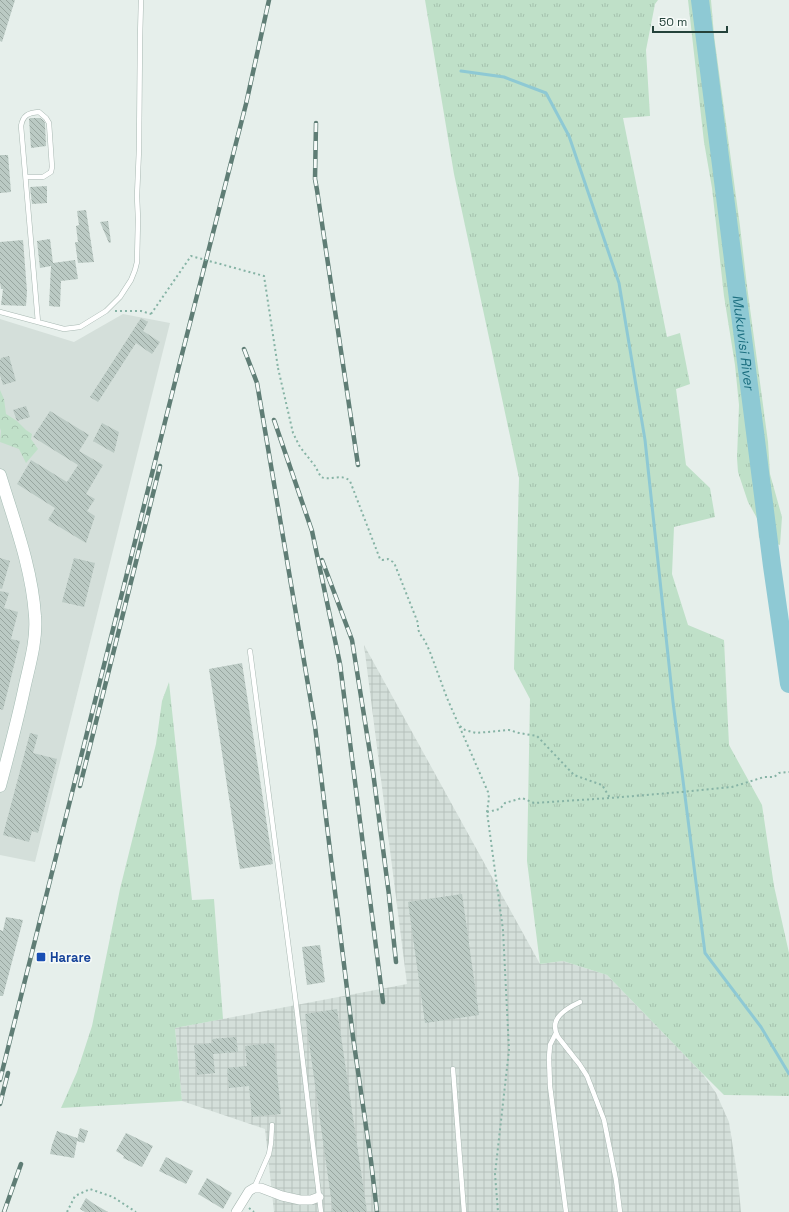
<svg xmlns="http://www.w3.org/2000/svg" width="789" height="1212" viewBox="0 0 789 1212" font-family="'Space Grotesk',sans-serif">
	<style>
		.built { fill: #d4dfda }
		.industrial { fill: url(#industrial-grid) }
		.grass { fill: url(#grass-tufts) }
		.forest { fill: url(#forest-crowns) }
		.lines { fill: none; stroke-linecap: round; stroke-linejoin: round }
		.stream { stroke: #8ec9d4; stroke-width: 3 }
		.river { stroke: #8ec9d4; stroke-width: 18 }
		.building { fill: url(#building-back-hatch) }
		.lane-casing { stroke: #a8b8b2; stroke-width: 5.5 }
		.street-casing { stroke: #a8b8b2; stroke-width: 10 }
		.secondary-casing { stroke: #a4bbb3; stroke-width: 13 }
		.path { stroke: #86b3a5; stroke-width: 2; stroke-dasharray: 2 3; stroke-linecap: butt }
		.lane { stroke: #fff; stroke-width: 4.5 }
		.street { stroke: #fff; stroke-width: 9 }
		.secondary { stroke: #fff; stroke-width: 12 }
		.rail-casing { stroke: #5f7d75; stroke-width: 4.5 }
		.rail { stroke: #f7fbf9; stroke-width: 3; stroke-dasharray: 9; stroke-linecap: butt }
		.path-bridge { stroke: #86b3a5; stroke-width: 2; stroke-dasharray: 2 3; stroke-linecap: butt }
		.transit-dot { fill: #1a4fb4; stroke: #f7fbf9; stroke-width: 1.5 }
		.labels { text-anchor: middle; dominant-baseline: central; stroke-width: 3; stroke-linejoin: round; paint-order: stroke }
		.transit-label { font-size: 13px; font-weight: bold; fill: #164399; stroke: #f7fbf9; text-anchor: start }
		.water-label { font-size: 14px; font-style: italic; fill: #1c6f80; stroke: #f7fbf9 }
	</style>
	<defs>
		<pattern id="industrial-grid" width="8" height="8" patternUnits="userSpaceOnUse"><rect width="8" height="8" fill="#d4dfda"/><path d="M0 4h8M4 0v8" fill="none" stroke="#b6c1bc"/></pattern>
		<pattern id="grass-tufts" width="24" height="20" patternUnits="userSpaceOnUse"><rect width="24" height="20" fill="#bfe0c8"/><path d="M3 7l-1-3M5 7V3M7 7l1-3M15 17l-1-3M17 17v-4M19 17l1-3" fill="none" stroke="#a4c1ad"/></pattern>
		<pattern id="forest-crowns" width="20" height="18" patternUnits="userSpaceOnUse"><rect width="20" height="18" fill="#bfe0c8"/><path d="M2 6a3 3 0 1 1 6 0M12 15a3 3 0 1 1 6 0" fill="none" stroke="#a4c1ad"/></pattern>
		<pattern id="building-back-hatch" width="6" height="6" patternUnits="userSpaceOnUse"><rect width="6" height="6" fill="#bbcac4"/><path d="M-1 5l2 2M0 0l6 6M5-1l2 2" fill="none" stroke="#98a6a0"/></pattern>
	</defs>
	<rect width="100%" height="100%" fill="#e6efeb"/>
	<path class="built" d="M 123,314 L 170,323 L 35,862 L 0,855 L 0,319 L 74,342 Z"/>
	<path class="industrial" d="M 364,645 L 540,964 L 563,961 L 607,975 L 702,1073 L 716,1093 L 729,1122 L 738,1180 L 741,1212 L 274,1212 L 265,1129 L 182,1101 L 175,1028 L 407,984 Z"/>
	<path class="grass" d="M 425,0 L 658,0 L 655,4 L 646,50 L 650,116 L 623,118 L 667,337 L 680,333 L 690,384 L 676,389 L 686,465 L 710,488 L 715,517 L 674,527 L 672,574 L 688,625 L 724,640 L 729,745 L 762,805 L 774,886 L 789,953 L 789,1096 L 724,1095 L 702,1073 L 607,975 L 563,961 L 540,964 L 527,861 L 530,699 L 514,669 L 519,478 L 454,174 Z
		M 688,0 L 711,0 L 714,35 L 740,226 L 747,286 L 768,442 L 770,474 L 782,517 L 780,545 L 759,538 L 758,520 L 748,502 L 738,472 L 737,458 L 739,405 L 735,365 L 724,296 L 712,188 L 704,142 Z
		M 169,682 L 192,900 L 214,899 L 223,1019 L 175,1028 L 182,1101 L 61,1108 L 77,1072 L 92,1026 L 120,889 L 156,744 L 162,701 Z"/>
	<path class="forest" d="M 0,390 L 4,399 L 6,414 L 17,421 L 26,430 L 32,434 L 31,439 L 38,449 L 26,463 L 19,449 L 0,442 L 1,431 L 0,428 Z"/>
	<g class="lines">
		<path class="stream" d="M 461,71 L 504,77 L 546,93 L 569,136 L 619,283 L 645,440 L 673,702 L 705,953 L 761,1027 L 789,1074"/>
		<path class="river" id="s1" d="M 700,0 L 772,566 L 789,684"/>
	</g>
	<path class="building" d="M 0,0 L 15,0 L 2,42 L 0,41 Z
		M 30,118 L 40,118 L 43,120 L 45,123 L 46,146 L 31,148 L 29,119 Z
		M 0,155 L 8,155 L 11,192 L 0,193 Z
		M 47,186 L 47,203 L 32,204 L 30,187 Z
		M 86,210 L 94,262 L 78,263 L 75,242 L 78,242 L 76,226 L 79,225 L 77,211 Z
		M 108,221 L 111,242 L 109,243 L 100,222 Z
		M 50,239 L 53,263 L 75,260 L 78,279 L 61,281 L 60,307 L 49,306 L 51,266 L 40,268 L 37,241 Z
		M 23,240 L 27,291 L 26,306 L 1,305 L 3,289 L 1,289 L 0,282 L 0,242 Z
		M 141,318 L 148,322 L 143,331 L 160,342 L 152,354 L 136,343 L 98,402 L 90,397 Z
		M 9,356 L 16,381 L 3,385 L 0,375 L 0,361 L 1,358 Z
		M 26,406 L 30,417 L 17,421 L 13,410 Z
		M 50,411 L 89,435 L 79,451 L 103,465 L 86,494 L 95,499 L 87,511 L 95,516 L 86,543 L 48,520 L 55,508 L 17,484 L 31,460 L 67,482 L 78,465 L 33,437 Z
		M 102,423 L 119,432 L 114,453 L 93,441 Z
		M 0,558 L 10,561 L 2,589 L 0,588 Z
		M 74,558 L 95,563 L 84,607 L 62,602 Z
		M 0,591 L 9,593 L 4,608 L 18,612 L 11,639 L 20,641 L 3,710 L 0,709 Z
		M 242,663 L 273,864 L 240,869 L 209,669 Z
		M 30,733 L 38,735 L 33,753 L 57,759 L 38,833 L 32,831 L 29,842 L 3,835 Z
		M 462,894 L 479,1015 L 425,1023 L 408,902 Z
		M 6,917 L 23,920 L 3,996 L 0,996 L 0,930 L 3,931 Z
		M 320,945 L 325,982 L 307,985 L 302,947 Z
		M 337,1009 L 367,1212 L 333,1212 L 305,1014 Z
		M 236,1037 L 238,1052 L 213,1054 L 215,1073 L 197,1075 L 194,1045 L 213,1043 L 212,1039 Z
		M 274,1043 L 281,1114 L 252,1117 L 249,1086 L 229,1088 L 227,1068 L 247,1066 L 245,1046 Z
		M 80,1128 L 88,1131 L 84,1143 L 77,1141 L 74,1158 L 50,1154 L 52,1145 L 57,1131 L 77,1138 L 77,1140 Z
		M 126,1133 L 153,1146 L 142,1167 L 123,1158 L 124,1156 L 116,1151 Z
		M 166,1157 L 193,1171 L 186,1184 L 159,1171 Z
		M 207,1178 L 232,1193 L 223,1209 L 198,1194 Z
		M 86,1198 L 94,1204 L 108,1212 L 85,1212 L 80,1209 Z"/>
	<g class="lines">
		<defs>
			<path id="lane" d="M 26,177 L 43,177 L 51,172 L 52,167 L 49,123 L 46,118 L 39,112 C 28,113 23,115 21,126 L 38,322
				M 0,312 L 64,329 L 80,327 L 106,311 L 120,297 L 131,280 L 135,270 L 137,262 L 138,219 L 137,196 L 139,149 L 140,38 L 141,0
				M 250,651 L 295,996 L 321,1212
				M 580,1002 C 565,1009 548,1019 558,1037 L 580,1065 L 587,1076 L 604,1120 L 616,1180 L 620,1212
				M 556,1033 L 550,1045 L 549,1058 L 550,1086 L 566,1212
				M 453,1069 L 464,1212
				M 254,1188 L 269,1154 L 271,1143 L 272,1125"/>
			<path id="street" d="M 236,1212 L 249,1191 L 254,1188 L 261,1188 L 282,1196 L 300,1200 L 311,1200 L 319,1197"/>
			<path id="secondary" d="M 0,475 C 14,521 32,568 35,616 C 37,639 30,663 25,685 C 18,719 9,752 0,786"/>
		</defs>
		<use href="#lane" class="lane-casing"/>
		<use href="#street" class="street-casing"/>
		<use href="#secondary" class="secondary-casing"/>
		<path class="path" d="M 115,311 L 141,311 L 151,314
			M 278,368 L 293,433 L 300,447 L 315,466 L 321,477 C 330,481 342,473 350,481 L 380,559 L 382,560 L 388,559 L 393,562 L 395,565 L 418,623 L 418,629 L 420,634 L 425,641 L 430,652 L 447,698 L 488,792 L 489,798 L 487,812 L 503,930 L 509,1050 L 495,1174 L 498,1212
			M 460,726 L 465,730 L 476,733 L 509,730 L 519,733 L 537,736 L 574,775 L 602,785 L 610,798
			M 487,812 L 500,809 L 505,803 L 522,798 L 534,803 L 610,798 L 681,792 L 732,787 L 764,777 L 774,777 L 779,773 L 789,772
			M 249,1208 L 254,1212
			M 67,1212 L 75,1196 L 90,1189 L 113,1197 L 136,1212"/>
		<use href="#lane" class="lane"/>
		<use href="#street" class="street"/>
		<use href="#secondary" class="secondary"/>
		<defs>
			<path id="rail" d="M 316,123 L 315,179 L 317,190 L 358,465
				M 244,349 L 257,383 L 315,726 L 335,892 L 353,1037 L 371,1161 L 377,1212
				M 274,420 L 312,531 L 340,664 L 383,1002
				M 322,560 L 352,640 L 373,772 L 389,895 L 396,962
				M 80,786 L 160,466
				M 0,1080 L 180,362 L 246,104 L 269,0
				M 0,1104 L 8,1073
				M 4,1212 L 21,1164"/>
		</defs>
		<use href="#rail" class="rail-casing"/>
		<use href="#rail" class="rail"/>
		<path class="path-bridge" d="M 151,314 L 191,256 L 264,276 L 278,368"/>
	</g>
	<rect class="transit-dot" x="36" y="952" width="10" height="10" rx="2"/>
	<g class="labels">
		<g class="transit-label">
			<text x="50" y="957">Harare</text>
		</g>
		<g class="water-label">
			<text stroke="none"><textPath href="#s1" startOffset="345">Mukuvisi River</textPath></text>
		</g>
	</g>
	<path d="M653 26v6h74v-6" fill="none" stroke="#24423a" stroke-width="2"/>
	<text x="659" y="26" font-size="12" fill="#24423a" stroke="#f7fbf9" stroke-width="3" paint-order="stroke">50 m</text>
</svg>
